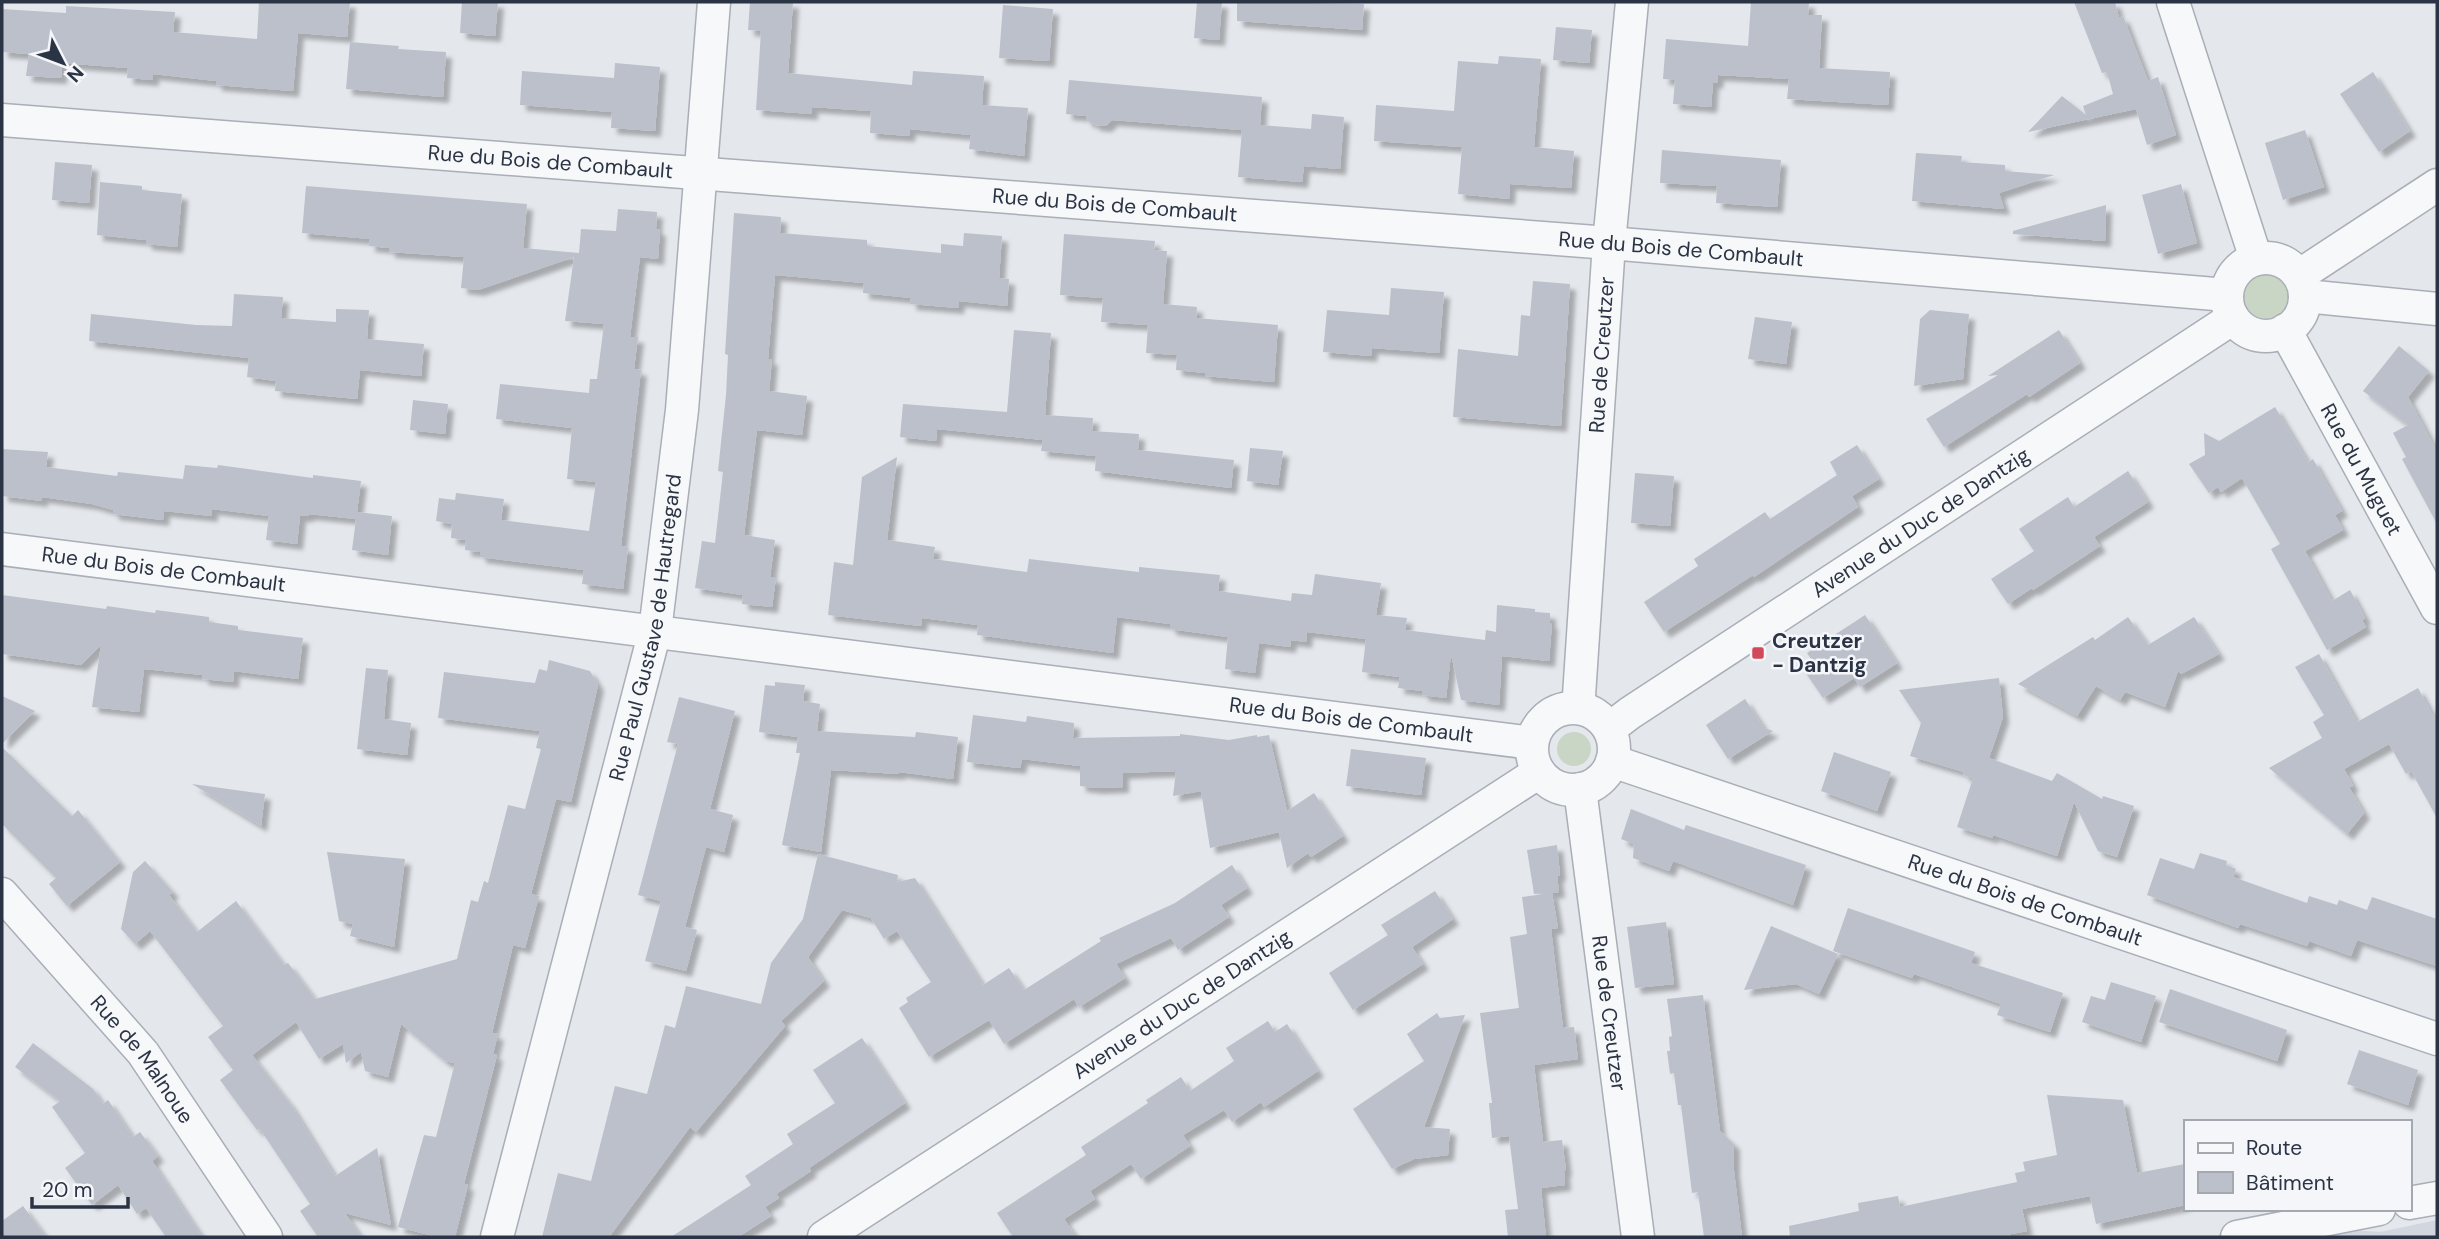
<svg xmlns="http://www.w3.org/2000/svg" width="2439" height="1239" viewBox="0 0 2439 1239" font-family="'DM Sans',sans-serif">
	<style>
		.built { fill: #d2d6de }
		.green { fill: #c9d6c5 }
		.building { fill: #bbc0ca; filter: url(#shadow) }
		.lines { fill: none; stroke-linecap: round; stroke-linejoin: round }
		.minor-casing { stroke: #a9aeb7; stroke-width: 35 }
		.minor { stroke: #f7f8fa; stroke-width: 32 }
		.poi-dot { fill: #d1495b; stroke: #f4f6f9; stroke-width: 2.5 }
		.labels { text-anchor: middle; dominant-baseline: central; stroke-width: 5; stroke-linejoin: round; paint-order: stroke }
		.street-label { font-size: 21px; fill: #2b3445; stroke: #f4f6f9 }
		.poi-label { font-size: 21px; font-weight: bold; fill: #2b3445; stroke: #f4f6f9; text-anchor: start }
	</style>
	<defs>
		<filter id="shadow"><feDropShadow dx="6" dy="6" stdDeviation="2" flood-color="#0004"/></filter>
	</defs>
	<rect width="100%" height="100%" fill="#e4e7ec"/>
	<path class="built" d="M 2437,1220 L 2437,1237 L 2317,1237 L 2354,1230 L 2380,1232 Z"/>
	<path class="green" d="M2244 296a23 23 0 1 1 46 0a23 23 0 1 1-46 0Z
		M1557 749a17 17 0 1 1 34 0a17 17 0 1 1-34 0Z"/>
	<path class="building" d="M 259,2 L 350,2 L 347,37 L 298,33 L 293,91 L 216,85 L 216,81 L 153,74 L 153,80 L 127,78 L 128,68 L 62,63 L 61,78 L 26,76 L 29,54 L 2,52 L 2,9 L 66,13 L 66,6 L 175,12 L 173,32 L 257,39 Z
		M 462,2 L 498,2 L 495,36 L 460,33 Z
		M 750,2 L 793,2 L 788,73 L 912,85 L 913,71 L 984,76 L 982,105 L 1028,108 L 1024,156 L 969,149 L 971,135 L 910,129 L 909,136 L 870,133 L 871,111 L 812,107 L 812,114 L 756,110 L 761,31 L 748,30 Z
		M 1197,2 L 1222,2 L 1219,40 L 1194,38 Z
		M 1237,2 L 1364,4 L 1362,30 L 1237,21 Z
		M 1751,2 L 1809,2 L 1808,15 L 1822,15 L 1819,68 L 1890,72 L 1888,105 L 1787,99 L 1789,79 L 1718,75 L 1717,83 L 1713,82 L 1711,107 L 1673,104 L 1675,80 L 1663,79 L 1666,39 L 1748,46 Z
		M 2074,2 L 2115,2 L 2119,18 L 2123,16 L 2148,81 L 2158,77 L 2176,135 L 2147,145 L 2136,109 L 2028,132 L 2062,96 L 2086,115 L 2083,106 L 2113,94 L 2107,72 L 2102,73 Z
		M 1003,5 L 1053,9 L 1049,61 L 999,58 Z
		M 1556,27 L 1592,30 L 1589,63 L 1553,60 Z
		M 350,42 L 399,46 L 398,49 L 446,52 L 443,97 L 346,89 Z
		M 1499,56 L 1541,59 L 1534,147 L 1574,151 L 1571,188 L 1510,184 L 1509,199 L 1458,194 L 1462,147 L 1374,141 L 1376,105 L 1454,111 L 1458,61 L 1498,64 Z
		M 615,63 L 660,67 L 655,131 L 611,128 L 612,112 L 520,105 L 522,71 L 614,78 Z
		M 2373,72 L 2410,131 L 2379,152 L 2340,94 Z
		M 1069,80 L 1262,97 L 1260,125 L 1311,129 L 1312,114 L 1344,117 L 1340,169 L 1304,166 L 1302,182 L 1238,177 L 1242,130 L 1112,120 L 1106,126 L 1095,125 L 1092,122 L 1086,121 L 1086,116 L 1066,114 Z
		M 2305,130 L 2324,187 L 2283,200 L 2265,143 Z
		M 1662,150 L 1781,160 L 1777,207 L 1716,203 L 1717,186 L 1660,183 Z
		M 1916,153 L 1962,156 L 1961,162 L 2005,165 L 2005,171 L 2054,175 L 1999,193 L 2004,209 L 1912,201 Z
		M 55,162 L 92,165 L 89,203 L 52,200 Z
		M 100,182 L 142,186 L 142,190 L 182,194 L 177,247 L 146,244 L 146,240 L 97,235 Z
		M 2181,184 L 2197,243 L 2158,254 L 2142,195 Z
		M 306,186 L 527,204 L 523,248 L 579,253 L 581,229 L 616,231 L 618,209 L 657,212 L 656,229 L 660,230 L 658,259 L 640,257 L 630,337 L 638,337 L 634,369 L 641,370 L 621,546 L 628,547 L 623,589 L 582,584 L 584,570 L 480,557 L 480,552 L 465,550 L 466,540 L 451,538 L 452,524 L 436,521 L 439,498 L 455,500 L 456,493 L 504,499 L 501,520 L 589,531 L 596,482 L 567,479 L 572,428 L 496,419 L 500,384 L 589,393 L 590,379 L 597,379 L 604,324 L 565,321 L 574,257 L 478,290 L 461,288 L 464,257 L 389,252 L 389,248 L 369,246 L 370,239 L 302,233 Z
		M 2106,205 L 2105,241 L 2013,234 L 2013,231 Z
		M 734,213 L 781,217 L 780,233 L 867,240 L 867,246 L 941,253 L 941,244 L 963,246 L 964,233 L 1002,236 L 999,278 L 1009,279 L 1007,306 L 959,301 L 958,308 L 910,304 L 911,298 L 863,293 L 864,283 L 775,275 L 768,359 L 772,359 L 769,391 L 807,396 L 802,435 L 757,430 L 744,535 L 775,540 L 770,577 L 776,577 L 772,607 L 742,604 L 743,595 L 695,588 L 702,541 L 715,543 L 723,472 L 718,471 L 726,395 L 728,355 L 725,354 Z
		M 1064,234 L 1155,241 L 1154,250 L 1167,251 L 1163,304 L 1197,307 L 1196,318 L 1278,325 L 1274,382 L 1205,376 L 1205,373 L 1176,370 L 1177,355 L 1146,353 L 1148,325 L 1101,322 L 1103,298 L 1060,295 Z
		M 1533,281 L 1570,284 L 1561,426 L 1453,417 L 1458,349 L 1518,356 L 1521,315 L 1530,316 Z
		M 1391,288 L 1444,292 L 1439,353 L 1372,348 L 1371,356 L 1323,352 L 1327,310 L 1389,315 Z
		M 234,294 L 283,297 L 281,318 L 336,322 L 336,309 L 369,310 L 367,339 L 424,344 L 421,376 L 360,370 L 357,399 L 275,391 L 276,381 L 247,377 L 249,358 L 89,341 L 91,314 L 196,325 L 232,326 Z
		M 1930,310 L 1969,314 L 1963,379 L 1914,386 L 1920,319 Z
		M 1755,317 L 1792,322 L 1786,364 L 1748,359 Z
		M 1014,330 L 1051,333 L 1045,415 L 1093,418 L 1092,431 L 1139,434 L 1138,450 L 1234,460 L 1231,488 L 1095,471 L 1096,456 L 1041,451 L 1043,440 L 937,429 L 936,441 L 900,437 L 903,404 L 1007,412 Z
		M 2059,330 L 2080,363 L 2029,397 L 2027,394 L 1944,447 L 1926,419 L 1998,375 L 1988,376 Z
		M 2399,346 L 2429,371 L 2408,397 L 2437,452 L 2437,524 L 2402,459 L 2406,457 L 2393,433 L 2408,425 L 2363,391 Z
		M 413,400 L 448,404 L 445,434 L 410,430 Z
		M 2275,407 L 2308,462 L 2313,459 L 2342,511 L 2335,515 L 2343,530 L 2305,551 L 2332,601 L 2350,590 L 2365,618 L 2362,620 L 2366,627 L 2327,650 L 2271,549 L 2280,544 L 2242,478 L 2221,492 L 2218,487 L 2209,493 L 2189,464 L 2205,455 L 2204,433 L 2219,441 Z
		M 1857,445 L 1879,479 L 1852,496 L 1858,507 L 1754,577 L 1753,575 L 1664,632 L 1644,602 L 1698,566 L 1694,559 L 1765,512 L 1770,519 L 1837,475 L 1830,462 Z
		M 1250,448 L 1283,451 L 1278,485 L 1247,481 Z
		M 2,449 L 48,452 L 46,467 L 117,476 L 118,472 L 183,479 L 185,465 L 217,468 L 218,465 L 313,478 L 313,475 L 361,481 L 357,512 L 392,516 L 388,555 L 352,550 L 356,519 L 309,514 L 308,516 L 300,516 L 297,544 L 266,540 L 269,516 L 212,509 L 212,516 L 164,511 L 163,520 L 113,514 L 113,510 L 92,504 L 42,497 L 42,501 L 2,496 Z
		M 897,457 L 887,540 L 935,547 L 933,559 L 1027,572 L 1029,559 L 1139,572 L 1139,567 L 1220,575 L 1218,591 L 1291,601 L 1292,593 L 1312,595 L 1315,574 L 1381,583 L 1376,615 L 1407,618 L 1405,630 L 1485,640 L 1486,630 L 1496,632 L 1497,605 L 1535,609 L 1535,612 L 1550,613 L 1550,623 L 1552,623 L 1549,661 L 1502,656 L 1499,705 L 1461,700 L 1451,654 L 1446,698 L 1422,695 L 1423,691 L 1398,688 L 1400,677 L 1362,672 L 1366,639 L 1307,632 L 1306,642 L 1291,640 L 1290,647 L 1259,643 L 1255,673 L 1225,669 L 1228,637 L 1170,629 L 1170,624 L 1117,617 L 1113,653 L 977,635 L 978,625 L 922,618 L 921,626 L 828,615 L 834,562 L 853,565 L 862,477 Z
		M 2128,471 L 2148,502 L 2094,537 L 2100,546 L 2033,590 L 2032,588 L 2008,604 L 1991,579 L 2034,551 L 2019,529 L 2068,497 L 2074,507 Z
		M 1635,473 L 1674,476 L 1670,526 L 1631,523 Z
		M 2,595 L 106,609 L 107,606 L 155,613 L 156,610 L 209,617 L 209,622 L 238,626 L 238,630 L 303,638 L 298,679 L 234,671 L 233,682 L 202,679 L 203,675 L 144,669 L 139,712 L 92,707 L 101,645 L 81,665 L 2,654 Z
		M 1865,615 L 1897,663 L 1860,687 L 1854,678 L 1823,698 L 1803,669 L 1813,662 L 1807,653 Z
		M 2128,617 L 2148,645 L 2194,617 L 2219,654 L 2181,674 L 2178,671 L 2165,707 L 2125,692 L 2120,700 L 2096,686 L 2077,716 L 2018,684 L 2093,637 L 2095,640 Z
		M 2319,654 L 2357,722 L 2418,688 L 2437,723 L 2437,818 L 2411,771 L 2406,774 L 2389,744 L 2344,769 L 2353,786 L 2349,787 L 2364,813 L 2347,834 L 2269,768 L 2322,738 L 2313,722 L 2324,715 L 2295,667 Z
		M 549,660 L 590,671 L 598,685 L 571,802 L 556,799 L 531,894 L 539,896 L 525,948 L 513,945 L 492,1033 L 498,1034 L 493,1054 L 497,1055 L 464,1184 L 468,1185 L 455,1237 L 437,1237 L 398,1227 L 424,1135 L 436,1137 L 455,1063 L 445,1061 L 401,1024 L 388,1077 L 365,1071 L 361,1052 L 346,1063 L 343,1044 L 319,1059 L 296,1022 L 252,1055 L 291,1105 L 335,1176 L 377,1148 L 391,1225 L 345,1213 L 361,1237 L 318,1237 L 300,1211 L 310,1204 L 260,1129 L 257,1130 L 220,1080 L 233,1070 L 208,1037 L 223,1026 L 150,931 L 135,944 L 121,929 L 133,872 L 145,861 L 173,892 L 169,895 L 197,932 L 236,901 L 284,965 L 288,963 L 315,999 L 457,959 L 471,900 L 478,902 L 484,881 L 488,883 L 508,805 L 525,809 L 541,749 L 536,748 L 540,731 L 438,718 L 444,672 L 535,683 L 539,669 L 547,671 Z
		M 366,668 L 388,670 L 384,719 L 411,723 L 407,755 L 357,749 Z
		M 1999,678 L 2003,717 L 1989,758 L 2052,781 L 2057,773 L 2102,799 L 2103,796 L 2134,806 L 2117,857 L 2098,851 L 2074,802 L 2057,856 L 1993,835 L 1992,838 L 1957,827 L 1973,778 L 1963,775 L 1964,772 L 1910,756 L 1921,723 L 1899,690 Z
		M 775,682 L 805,685 L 803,701 L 820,704 L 817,731 L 915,737 L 916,732 L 958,737 L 953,779 L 899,772 L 899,774 L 831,770 L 821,852 L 782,845 L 800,753 L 796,753 L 798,737 L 759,732 L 765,685 L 775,686 Z
		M 2,696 L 35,711 L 2,744 Z
		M 679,697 L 735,711 L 710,809 L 733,815 L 724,852 L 706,847 L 685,927 L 697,930 L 686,971 L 645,961 L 661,901 L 638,895 L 678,744 L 667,742 Z
		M 1745,699 L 1764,728 L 1773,731 L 1728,759 L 1706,725 Z
		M 973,715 L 1026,722 L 1027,716 L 1074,723 L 1073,738 L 1180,736 L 1180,734 L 1229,740 L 1257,735 L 1257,737 L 1269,735 L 1287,811 L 1314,793 L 1343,836 L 1311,857 L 1308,853 L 1287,868 L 1279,832 L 1210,848 L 1201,791 L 1173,796 L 1176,771 L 1123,773 L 1123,787 L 1097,788 L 1080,786 L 1080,766 L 1022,759 L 1020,768 L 967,762 Z
		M 2,747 L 72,816 L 78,810 L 120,862 L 67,906 L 49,884 L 56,878 L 2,824 Z
		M 1351,749 L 1426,758 L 1421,795 L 1346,786 Z
		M 1834,752 L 1891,772 L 1877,811 L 1821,791 Z
		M 192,784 L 265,794 L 261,826 Z
		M 1631,809 L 1684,830 L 1686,825 L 1806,865 L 1793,905 L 1673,861 L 1669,871 L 1633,858 L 1634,844 L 1621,839 Z
		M 1557,845 L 1560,875 L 1557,876 L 1559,892 L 1534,894 L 1527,850 Z
		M 327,852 L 405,859 L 394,947 L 350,936 L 353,924 L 339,921 Z
		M 2200,853 L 2227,861 L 2226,865 L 2236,869 L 2233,877 L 2307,903 L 2309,896 L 2337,905 L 2339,900 L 2367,910 L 2372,897 L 2437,919 L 2437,966 L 2357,940 L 2351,956 L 2309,941 L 2307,946 L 2240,924 L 2238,928 L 2147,895 L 2160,858 L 2194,869 Z
		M 818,854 L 898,875 L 897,882 L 915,878 L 983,985 L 1009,968 L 1024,990 L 1101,941 L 1099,938 L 1175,903 L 1232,865 L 1247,888 L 1221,905 L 1229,917 L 1178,950 L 1171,938 L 1116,964 L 1125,978 L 1079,1007 L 1074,999 L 1004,1044 L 989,1020 L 929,1057 L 899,1008 L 908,1002 L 906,998 L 931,982 L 897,931 L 884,939 L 871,918 L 842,910 L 808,957 L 824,981 L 781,1021 L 785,1026 L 696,1132 L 690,1127 L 609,1237 L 542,1237 L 558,1173 L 591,1181 L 615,1086 L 647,1094 L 665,1025 L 675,1028 L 686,986 L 761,1004 L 771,963 L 803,919 Z
		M 1435,891 L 1453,919 L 1412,947 L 1423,964 L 1353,1010 L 1329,973 L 1388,935 L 1381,925 Z
		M 1552,893 L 1558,928 L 1551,929 L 1563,1028 L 1574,1027 L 1578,1059 L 1534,1065 L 1543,1142 L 1562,1140 L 1566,1170 L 1564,1171 L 1565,1185 L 1541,1188 L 1546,1237 L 1508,1237 L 1505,1210 L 1518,1209 L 1509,1136 L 1492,1138 L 1489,1103 L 1492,1103 L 1480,1013 L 1519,1008 L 1510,937 L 1527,934 L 1522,897 Z
		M 1848,908 L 1975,952 L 1971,963 L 2063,993 L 2050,1032 L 1997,1015 L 2001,1004 L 1914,974 L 1912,978 L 1833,951 Z
		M 1666,922 L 1674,984 L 1635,988 L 1627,927 Z
		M 1771,926 L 1838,954 L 1819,994 L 1796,984 L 1744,990 Z
		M 2111,982 L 2156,996 L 2141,1042 L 2082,1022 L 2091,996 L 2105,1000 Z
		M 2170,989 L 2287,1030 L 2277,1061 L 2159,1022 Z
		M 1703,995 L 1720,1131 L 1734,1144 L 1734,1171 L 1742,1237 L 1704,1237 L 1698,1192 L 1692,1193 L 1681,1105 L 1678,1105 L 1674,1073 L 1670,1074 L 1667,1051 L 1670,1051 L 1669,1037 L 1672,1036 L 1667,999 Z
		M 1437,1013 L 1440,1018 L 1465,1015 L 1424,1127 L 1450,1129 L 1448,1155 L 1414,1159 L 1392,1169 L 1353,1109 L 1424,1061 L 1407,1034 Z
		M 1268,1021 L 1275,1032 L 1287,1024 L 1318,1071 L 1264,1107 L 1261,1102 L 1232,1122 L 1224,1110 L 1183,1135 L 1190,1146 L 1141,1179 L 1131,1164 L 1090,1191 L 1095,1199 L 1064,1219 L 1076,1237 L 1013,1237 L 997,1213 L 1086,1155 L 1081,1147 L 1148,1103 L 1146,1100 L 1181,1077 L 1190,1091 L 1234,1061 L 1226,1048 Z
		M 862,1038 L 905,1103 L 809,1168 L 811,1171 L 776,1194 L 779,1198 L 765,1207 L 771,1216 L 738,1237 L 671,1237 L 751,1185 L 745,1176 L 793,1144 L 787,1134 L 835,1103 L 813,1070 Z
		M 33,1043 L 93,1089 L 103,1104 L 108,1100 L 133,1137 L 140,1132 L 158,1156 L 152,1161 L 202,1237 L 166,1237 L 146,1208 L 137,1214 L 118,1185 L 92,1205 L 65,1168 L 85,1153 L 52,1107 L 60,1101 L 15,1067 Z
		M 2359,1050 L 2418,1070 L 2408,1105 L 2347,1084 Z
		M 2047,1095 L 2123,1100 L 2137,1173 L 2185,1164 L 2185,1205 L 2096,1224 L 2090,1196 L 2022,1209 L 2027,1231 L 2011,1234 L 2011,1237 L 1790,1237 L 1789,1226 L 1859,1211 L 1858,1203 L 1898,1196 L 1900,1207 L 2017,1182 L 2015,1173 L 2025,1171 L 2023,1162 L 2057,1155 Z
		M 23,1206 L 46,1237 L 2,1237 L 2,1221 Z"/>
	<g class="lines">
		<defs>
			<g id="minor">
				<path d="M 2173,2 L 2256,259"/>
				<path id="s1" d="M 2,120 L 1609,243 L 2227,295"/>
				<circle cx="2266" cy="297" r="39"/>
				<path d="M 2300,275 L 2437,185"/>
				<path d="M 2305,296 L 2437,309"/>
				<path id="s2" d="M 2285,330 L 2437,608"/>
				<path id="s3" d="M 2,549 L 1532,743"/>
				<circle cx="1573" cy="749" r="41"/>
				<path id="s4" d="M 1581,708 L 1579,696 L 1609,243 L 1632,2"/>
				<path id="s5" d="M 1609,729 L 1630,713 L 2233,318"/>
				<path id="s6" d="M 1612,761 L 2437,1039"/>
				<path id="s7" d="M 1580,789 L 1638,1237"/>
				<path id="s8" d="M 2,894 L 143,1053 L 266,1237"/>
				<path d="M 2409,1203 L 2437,1198"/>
				<path id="s9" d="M 497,1237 L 655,631 L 682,410 L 714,2"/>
				<path id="s10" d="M 824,1237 L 1539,772"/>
				<path d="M 2237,1237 L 2379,1209"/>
			</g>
		</defs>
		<use href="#minor" class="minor-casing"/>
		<use href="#minor" class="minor"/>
	</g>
	<rect class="poi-dot" x="1751" y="646" width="14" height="14" rx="3.5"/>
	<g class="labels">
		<g class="street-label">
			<text stroke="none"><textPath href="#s1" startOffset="550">Rue du Bois de Combault</textPath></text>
			<text stroke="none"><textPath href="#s1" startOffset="1116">Rue du Bois de Combault</textPath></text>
			<text stroke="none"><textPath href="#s1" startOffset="1684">Rue du Bois de Combault</textPath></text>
			<text stroke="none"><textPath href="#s4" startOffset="354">Rue de Creutzer</textPath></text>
			<text stroke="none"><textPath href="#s2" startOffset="159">Rue du Muguet</textPath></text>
			<text stroke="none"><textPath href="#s5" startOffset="374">Avenue du Duc de Dantzig</textPath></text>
			<text stroke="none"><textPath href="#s3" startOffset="163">Rue du Bois de Combault</textPath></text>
			<text stroke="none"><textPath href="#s9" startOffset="628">Rue Paul Gustave de Hautregard</textPath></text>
			<text stroke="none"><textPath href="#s3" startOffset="1360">Rue du Bois de Combault</textPath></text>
			<text stroke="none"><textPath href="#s6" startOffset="436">Rue du Bois de Combault</textPath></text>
			<text stroke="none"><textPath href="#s10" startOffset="427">Avenue du Duc de Dantzig</textPath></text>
			<text stroke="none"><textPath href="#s7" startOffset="226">Rue de Creutzer</textPath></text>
			<text stroke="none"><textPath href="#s8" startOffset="217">Rue de Malnoue</textPath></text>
		</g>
		<g class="poi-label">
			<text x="1772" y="641">Creutzer<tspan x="1772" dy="24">- Dantzig</tspan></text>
		</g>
	</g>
	<rect width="2439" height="1239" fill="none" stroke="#2b3445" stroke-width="7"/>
	<rect x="2184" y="1120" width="228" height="91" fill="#f4f6f9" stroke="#a4a8b1" stroke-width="2"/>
	<rect x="2198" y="1143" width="35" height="10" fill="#f7f8fa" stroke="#a4a8b1" stroke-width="2"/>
	<text x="2246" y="1155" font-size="21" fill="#2b3445">Route</text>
	<rect x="2198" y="1172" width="35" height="21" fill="#bbc0ca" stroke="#a4a8b1" stroke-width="2"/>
	<text x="2246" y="1190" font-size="21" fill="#2b3445">Bâtiment</text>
	<g transform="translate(63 63) rotate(132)" stroke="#f4f6f9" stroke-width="5" paint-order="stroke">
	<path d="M0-5L12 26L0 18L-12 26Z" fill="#2b3445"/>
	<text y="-10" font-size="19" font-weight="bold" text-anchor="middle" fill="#2b3445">N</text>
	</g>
	<path d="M32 1197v10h96v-10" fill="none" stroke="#2b3445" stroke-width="3.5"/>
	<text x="42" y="1197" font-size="21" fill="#2b3445" stroke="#f4f6f9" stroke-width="5" paint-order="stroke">20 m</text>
</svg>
